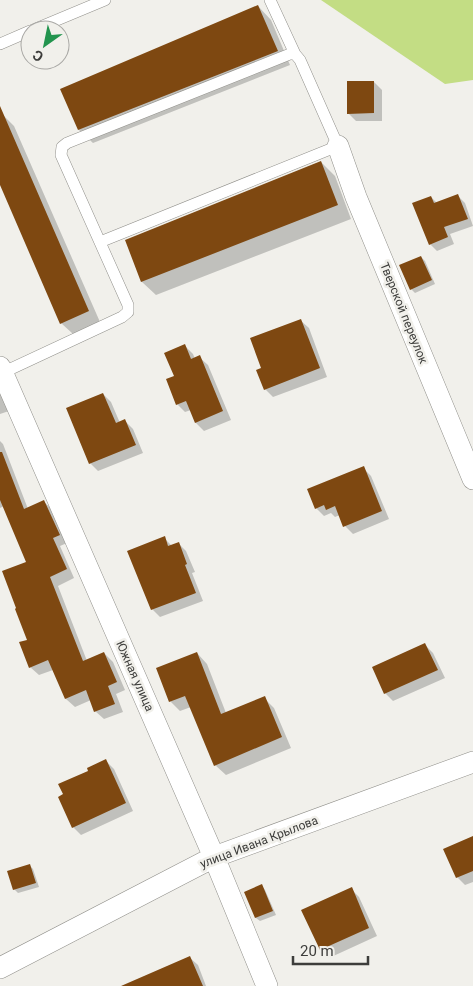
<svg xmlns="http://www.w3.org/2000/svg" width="473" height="986" viewBox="0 0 473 986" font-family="Roboto,sans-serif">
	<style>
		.green { fill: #c3dd84 }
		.shadow { fill: #0003 }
		.building { fill: #7e4811 }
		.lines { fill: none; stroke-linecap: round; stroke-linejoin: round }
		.service-casing { stroke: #91908b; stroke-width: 12 }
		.minor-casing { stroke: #91908b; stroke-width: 22 }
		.service { stroke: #fff; stroke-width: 11 }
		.minor { stroke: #fff; stroke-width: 21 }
		.labels { text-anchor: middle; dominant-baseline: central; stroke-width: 5; stroke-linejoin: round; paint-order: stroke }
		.street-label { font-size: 12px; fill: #3d3d3b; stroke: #f1f0eb }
	</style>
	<rect width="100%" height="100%" fill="#f1f0eb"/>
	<path class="green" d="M 321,0 L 473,0 L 473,80 L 445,84 Z"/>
	<path class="shadow" d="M 258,6 L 271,20 L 290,65 L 93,143 L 79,130 L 62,90 Z
		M 374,82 L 382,90 L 382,121 L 356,121 L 348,113 Z
		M 2,114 L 14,126 L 100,322 L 73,334 L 61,323 L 0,182 L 0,115 Z
		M 321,162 L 335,176 L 351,219 L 156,295 L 142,282 L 126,241 Z
		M 458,196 L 465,203 L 473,226 L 450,234 L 454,244 L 437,251 L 430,244 L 431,197 L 437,203 Z
		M 421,257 L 425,261 L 435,284 L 415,293 L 411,289 Z
		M 300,320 L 309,328 L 327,377 L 273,397 L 265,389 L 263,369 Z
		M 185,346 L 193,354 L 195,359 L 199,357 L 208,365 L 231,420 L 204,431 L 196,423 L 191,410 L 185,412 L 177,404 L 176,377 Z
		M 0,390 L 9,411 L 0,414 Z
		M 103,394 L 111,402 L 120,423 L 125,421 L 133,429 L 143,453 L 98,471 L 90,463 Z
		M 0,441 L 3,444 L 28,509 L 44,502 L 53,510 L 67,543 L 60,546 L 74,578 L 58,586 L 87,661 L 104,653 L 113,662 L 125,690 L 116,694 L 123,712 L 104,719 L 95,711 L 91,700 L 75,707 L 66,699 L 53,670 L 39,675 L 30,667 L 28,640 L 28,563 L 4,506 L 0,508 Z
		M 363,468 L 371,476 L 389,519 L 353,534 L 345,526 L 340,515 L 335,517 L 331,513 L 324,516 L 316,508 Z
		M 164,538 L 172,546 L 178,543 L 186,551 L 195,572 L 192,573 L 203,601 L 160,617 L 152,609 Z
		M 425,645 L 433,653 L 445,678 L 393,701 L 385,693 Z
		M 197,653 L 207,664 L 226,713 L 264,698 L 274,708 L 291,748 L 226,775 L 215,765 L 191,707 L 180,711 L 170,701 Z
		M 106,761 L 114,769 L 133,811 L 81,835 L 73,827 L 90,772 Z
		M 473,837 L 473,882 L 465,885 L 457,877 Z
		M 29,865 L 33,869 L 39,887 L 18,893 L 14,889 Z
		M 262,886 L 265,890 L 276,915 L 260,921 L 256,918 L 246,892 Z
		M 351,889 L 359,897 L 377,936 L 329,958 L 321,950 Z
		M 189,957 L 198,965 L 206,986 L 128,986 Z"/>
	<path class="building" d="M 258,5 L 278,51 L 78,130 L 60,89 Z
		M 347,81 L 374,81 L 374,113 L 347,114 Z
		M 0,106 L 89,311 L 60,324 L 0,185 Z
		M 321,161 L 338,205 L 141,282 L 125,240 Z
		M 458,194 L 468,219 L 444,227 L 448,237 L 429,245 L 412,203 L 431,196 L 434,203 Z
		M 421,256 L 432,280 L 410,290 L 399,265 Z
		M 301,319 L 320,368 L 264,390 L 256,370 L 261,368 L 250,338 Z
		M 185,344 L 191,359 L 200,355 L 223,411 L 195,423 L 186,401 L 176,405 L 166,379 L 174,376 L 164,353 Z
		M 103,393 L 116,423 L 125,419 L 136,445 L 89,464 L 66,408 Z
		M 0,452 L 2,452 L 24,509 L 44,500 L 60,535 L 53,538 L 67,569 L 50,577 L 83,661 L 104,652 L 117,682 L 108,686 L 115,704 L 94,712 L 86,690 L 65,699 L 48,660 L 29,668 L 19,642 L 27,640 L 15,609 L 16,608 L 2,571 L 26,562 L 0,500 Z
		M 364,466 L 382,511 L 343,527 L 335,506 L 326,510 L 324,505 L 315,509 L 307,489 Z
		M 165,536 L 168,546 L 179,542 L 187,564 L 185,565 L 196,593 L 151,610 L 127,551 Z
		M 425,643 L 438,670 L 384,694 L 372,667 Z
		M 197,652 L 221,714 L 265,696 L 282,737 L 214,766 L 185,696 L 169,702 L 156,668 Z
		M 106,759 L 126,803 L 72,828 L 58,797 L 63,794 L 58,784 L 88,771 L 87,768 Z
		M 473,836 L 473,871 L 456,878 L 443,849 Z
		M 30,864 L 36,883 L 13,890 L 7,871 Z
		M 262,884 L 273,911 L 255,918 L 244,892 Z
		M 352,887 L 369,928 L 320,950 L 301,910 Z
		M 190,956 L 203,986 L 121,986 Z"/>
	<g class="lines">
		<defs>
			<path id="service" d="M 270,0 L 295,54
				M 33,30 L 105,0
				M 0,44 L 30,31
				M 2,373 L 122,317 L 128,312 L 128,305 L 61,155 L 62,147 L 67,143 L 290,54 L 295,54 L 300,60 L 338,146 L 100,242"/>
			<path id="minor" d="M 338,146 L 356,197 L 473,479
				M 0,367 L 214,857 L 267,986
				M 0,968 L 214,857 L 473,762"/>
		</defs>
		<use href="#service" class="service-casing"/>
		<use href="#minor" class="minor-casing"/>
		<use href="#service" class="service"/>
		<use href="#minor" class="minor"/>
	</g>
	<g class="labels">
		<g class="street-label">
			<text transform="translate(404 313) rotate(68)">Тверской переулок</text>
			<text transform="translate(135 676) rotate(66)">Южная улица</text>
			<text transform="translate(259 842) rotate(-21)">улица Ивана Крылова</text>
		</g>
	</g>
	<g transform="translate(45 45) rotate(213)"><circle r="24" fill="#f1f0eb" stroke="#a9a8a5"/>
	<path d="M0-4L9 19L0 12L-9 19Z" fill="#22944e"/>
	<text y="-8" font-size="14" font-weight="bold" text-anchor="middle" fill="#3d3d3b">С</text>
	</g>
	<path d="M293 956v8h75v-8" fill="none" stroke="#3d3d3b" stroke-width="2.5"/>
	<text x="300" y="956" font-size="15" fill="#3d3d3b" stroke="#f1f0eb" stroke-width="4" paint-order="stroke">20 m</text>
</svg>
